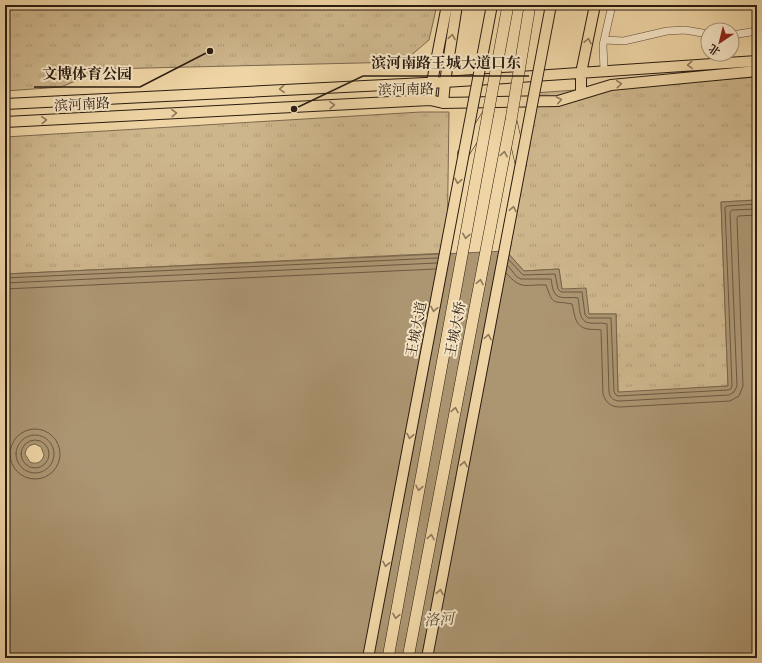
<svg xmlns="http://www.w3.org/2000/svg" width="762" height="663" viewBox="0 0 762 663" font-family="'EB Garamond','Noto Serif SC',serif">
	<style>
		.park { fill: url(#park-tufts); stroke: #7c694e }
		.water { fill: #ac9672; stroke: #78654b; fill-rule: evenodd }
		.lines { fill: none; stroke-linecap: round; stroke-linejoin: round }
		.shore { stroke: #6b5941; stroke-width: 1 }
		.minor-casing { stroke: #5b4a35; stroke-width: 8 }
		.primary-casing { stroke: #2a1c10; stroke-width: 12 }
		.trunk-casing { stroke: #2a1c10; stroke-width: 12 }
		.minor { stroke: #f5e4c4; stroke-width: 7 }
		.primary { stroke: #efd5a5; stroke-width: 10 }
		.trunk { stroke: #efd5a5; stroke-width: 11 }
		.primary-bridge-casing { stroke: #2a1c10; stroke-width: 12; stroke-linecap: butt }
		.trunk-bridge-casing { stroke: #2a1c10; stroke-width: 12; stroke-linecap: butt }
		.primary-bridge { stroke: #efd5a5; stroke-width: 10 }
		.trunk-bridge { stroke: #efd5a5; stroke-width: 11 }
		.oneway { stroke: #8c785a }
		.labels { text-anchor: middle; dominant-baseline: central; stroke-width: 4; stroke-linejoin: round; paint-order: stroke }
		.street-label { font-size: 14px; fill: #2a1c10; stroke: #f5e4c4 }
		.water-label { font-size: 15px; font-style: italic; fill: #584732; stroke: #f5e4c4 }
		.leader { fill: none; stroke: #2a1c10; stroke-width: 1.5 }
		.callout-dot { fill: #2a1c10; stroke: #f5e4c4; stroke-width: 1.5 }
		.callout-label { font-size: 15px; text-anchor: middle; font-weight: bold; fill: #2a1c10; stroke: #f5e4c4; stroke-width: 4; stroke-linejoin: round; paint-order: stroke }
	</style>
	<defs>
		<pattern id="park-tufts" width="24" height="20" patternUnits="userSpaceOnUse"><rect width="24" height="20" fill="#ceb68c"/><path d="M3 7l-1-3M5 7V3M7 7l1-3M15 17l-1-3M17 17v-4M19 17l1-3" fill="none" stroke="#b19c78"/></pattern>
	</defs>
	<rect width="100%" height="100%" fill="#efd5a5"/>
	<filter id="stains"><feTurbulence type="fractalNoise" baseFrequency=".005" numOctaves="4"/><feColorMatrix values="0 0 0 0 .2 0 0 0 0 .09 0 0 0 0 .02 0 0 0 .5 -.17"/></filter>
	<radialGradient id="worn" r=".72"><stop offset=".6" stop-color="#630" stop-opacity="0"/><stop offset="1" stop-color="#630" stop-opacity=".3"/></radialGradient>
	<path class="park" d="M 5,5 L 437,5 L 429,40 L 403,62 L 104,69 L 61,87 L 5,91 Z
		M 757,77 L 757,200 L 721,202 L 728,386 L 618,393 L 616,314 L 589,314 L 562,289 L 559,269 L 524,271 L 506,251 L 534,93 Z
		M 421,112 L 449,112 L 447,253 L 5,274 L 5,137 Z"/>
	<path class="water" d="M 757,200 L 757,658 L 5,658 L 5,274 L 506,251 L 524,271 L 559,269 L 562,289 L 586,288 L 589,314 L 616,314 L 618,392 L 728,386 L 721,202 ZM 35,444 L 41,447 L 44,455 C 42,462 37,465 30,462 L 25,454 C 26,448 29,445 35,444 Z"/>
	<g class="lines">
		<path class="shore" d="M 509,260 L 523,275 L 555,274 L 558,289 L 561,292 L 582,292 L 585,315 L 588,318 L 611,318 L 614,392 L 617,396 L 728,390 L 731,389 L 732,385 L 725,207 L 727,206 L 757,204
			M 508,266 L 517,277 L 521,279 L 551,279 C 552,283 552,288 554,292 C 558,301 570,296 578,298 C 580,307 578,322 590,323 C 595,324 601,322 607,324 L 609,392 C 610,398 614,401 620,401 L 729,395 L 734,392 L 737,386 L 730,212 L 732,210 L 757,209
			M 506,273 C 522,291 525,284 546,285 C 554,307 552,300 572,304 C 575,314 574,327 588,329 C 592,330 597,329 601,330 L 603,394 C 606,403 611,407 620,407 L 730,401 L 739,396 L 743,386 L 737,218 L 738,216 L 757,215
			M 5,278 L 438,258
			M 5,283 L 437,263
			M 5,289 L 436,269
			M10 454a25 25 0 1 1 50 0a25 25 0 1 1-50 0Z
			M16 454a19 19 0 1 1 38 0a19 19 0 1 1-38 0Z
			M21 454a14 14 0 1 1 28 0a14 14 0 1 1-28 0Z"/>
		<defs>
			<path id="minor" d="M 732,35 L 757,31
				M 604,40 L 624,41 L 667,31 L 685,30 L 708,34
				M 604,70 L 603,45 L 612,5"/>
			<path id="primary" d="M 581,93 L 581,73 L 595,5
				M 430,100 L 432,82 L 447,5
				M 443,103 L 445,82 L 457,5
				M 5,104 L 445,82 L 757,61
				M 5,122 L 430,100 L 443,103 L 558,101 L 611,85 L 757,71"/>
			<path id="trunk" d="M 511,120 L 521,164
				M 463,154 L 488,114"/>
		</defs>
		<use href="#minor" class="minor-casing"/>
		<use href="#primary" class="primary-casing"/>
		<use href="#trunk" class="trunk-casing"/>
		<use href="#minor" class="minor"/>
		<use href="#primary" class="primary"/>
		<use href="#trunk" class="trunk"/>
		<defs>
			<path id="primary-bridge" d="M 368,658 L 492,5
				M 427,658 L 551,5"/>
			<path id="trunk-bridge" d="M 388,658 L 508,5
				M 408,658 L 511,120 L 530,5"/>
		</defs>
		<use href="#primary-bridge" class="primary-bridge-casing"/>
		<use href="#trunk-bridge" class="trunk-bridge-casing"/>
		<use href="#primary-bridge" class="primary-bridge"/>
		<use href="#trunk-bridge" class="trunk-bridge"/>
	</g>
	<defs><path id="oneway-chevron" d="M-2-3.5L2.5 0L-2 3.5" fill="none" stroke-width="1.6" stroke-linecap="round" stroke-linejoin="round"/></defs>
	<g class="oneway">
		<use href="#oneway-chevron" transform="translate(452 37) rotate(-81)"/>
		<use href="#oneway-chevron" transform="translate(588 41) rotate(-78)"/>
		<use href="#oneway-chevron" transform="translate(690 65) rotate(176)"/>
		<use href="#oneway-chevron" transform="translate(619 84) rotate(-5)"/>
		<use href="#oneway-chevron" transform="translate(282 89) rotate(177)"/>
		<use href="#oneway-chevron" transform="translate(559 100) rotate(-11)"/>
		<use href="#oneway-chevron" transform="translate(332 105) rotate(-3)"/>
		<use href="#oneway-chevron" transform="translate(174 113) rotate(-3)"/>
		<use href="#oneway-chevron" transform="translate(44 120) rotate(-3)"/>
		<use href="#oneway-chevron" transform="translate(504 154) rotate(-79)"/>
		<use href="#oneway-chevron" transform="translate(458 181) rotate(101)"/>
		<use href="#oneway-chevron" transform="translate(513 209) rotate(-79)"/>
		<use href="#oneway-chevron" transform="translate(466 236) rotate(100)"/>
		<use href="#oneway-chevron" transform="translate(480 282) rotate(-79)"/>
		<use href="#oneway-chevron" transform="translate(434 309) rotate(101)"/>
		<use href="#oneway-chevron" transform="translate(488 337) rotate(-79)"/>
		<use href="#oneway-chevron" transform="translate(455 410) rotate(-79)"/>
		<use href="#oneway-chevron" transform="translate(410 436) rotate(101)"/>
		<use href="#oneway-chevron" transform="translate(464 464) rotate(-79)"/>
		<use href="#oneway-chevron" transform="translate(419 488) rotate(100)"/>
		<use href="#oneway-chevron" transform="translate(431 537) rotate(-79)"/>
		<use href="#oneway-chevron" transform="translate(386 564) rotate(101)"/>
		<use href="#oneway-chevron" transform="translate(440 592) rotate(-79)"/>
		<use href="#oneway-chevron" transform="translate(396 616) rotate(100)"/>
	</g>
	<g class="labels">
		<g class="street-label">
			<text transform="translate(406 89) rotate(-1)">滨河南路</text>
			<text transform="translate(82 104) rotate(-3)">滨河南路</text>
			<text transform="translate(416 329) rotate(-79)">王城大道</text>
			<text transform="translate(455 329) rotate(-79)">王城大桥</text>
		</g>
		<g class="water-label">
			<text transform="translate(439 619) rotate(-4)">洛河</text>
		</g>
	</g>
	<path class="leader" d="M294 109L363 76H529M210 51L140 87H34"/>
	<g class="callout-dot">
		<circle cx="294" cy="109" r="4"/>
		<circle cx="210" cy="51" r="4"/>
	</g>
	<g class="callout-label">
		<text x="446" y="68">滨河南路王城大道口东</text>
		<text x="87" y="79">文博体育公园</text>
	</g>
	<rect width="762" height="663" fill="none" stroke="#efd5a5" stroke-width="20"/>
	<rect x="6" y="6" width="750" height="651" fill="none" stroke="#2a1c10" stroke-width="2"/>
	<rect x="10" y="10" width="742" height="643" fill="none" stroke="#2a1c10"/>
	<g transform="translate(720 42) rotate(215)"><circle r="19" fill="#f5e4c4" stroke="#a4947c"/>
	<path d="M0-3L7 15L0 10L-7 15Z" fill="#8f2418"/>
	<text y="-6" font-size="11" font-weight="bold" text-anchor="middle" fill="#2a1c10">北</text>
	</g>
	<rect width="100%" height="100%" filter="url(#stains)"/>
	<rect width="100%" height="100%" fill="url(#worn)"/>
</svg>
